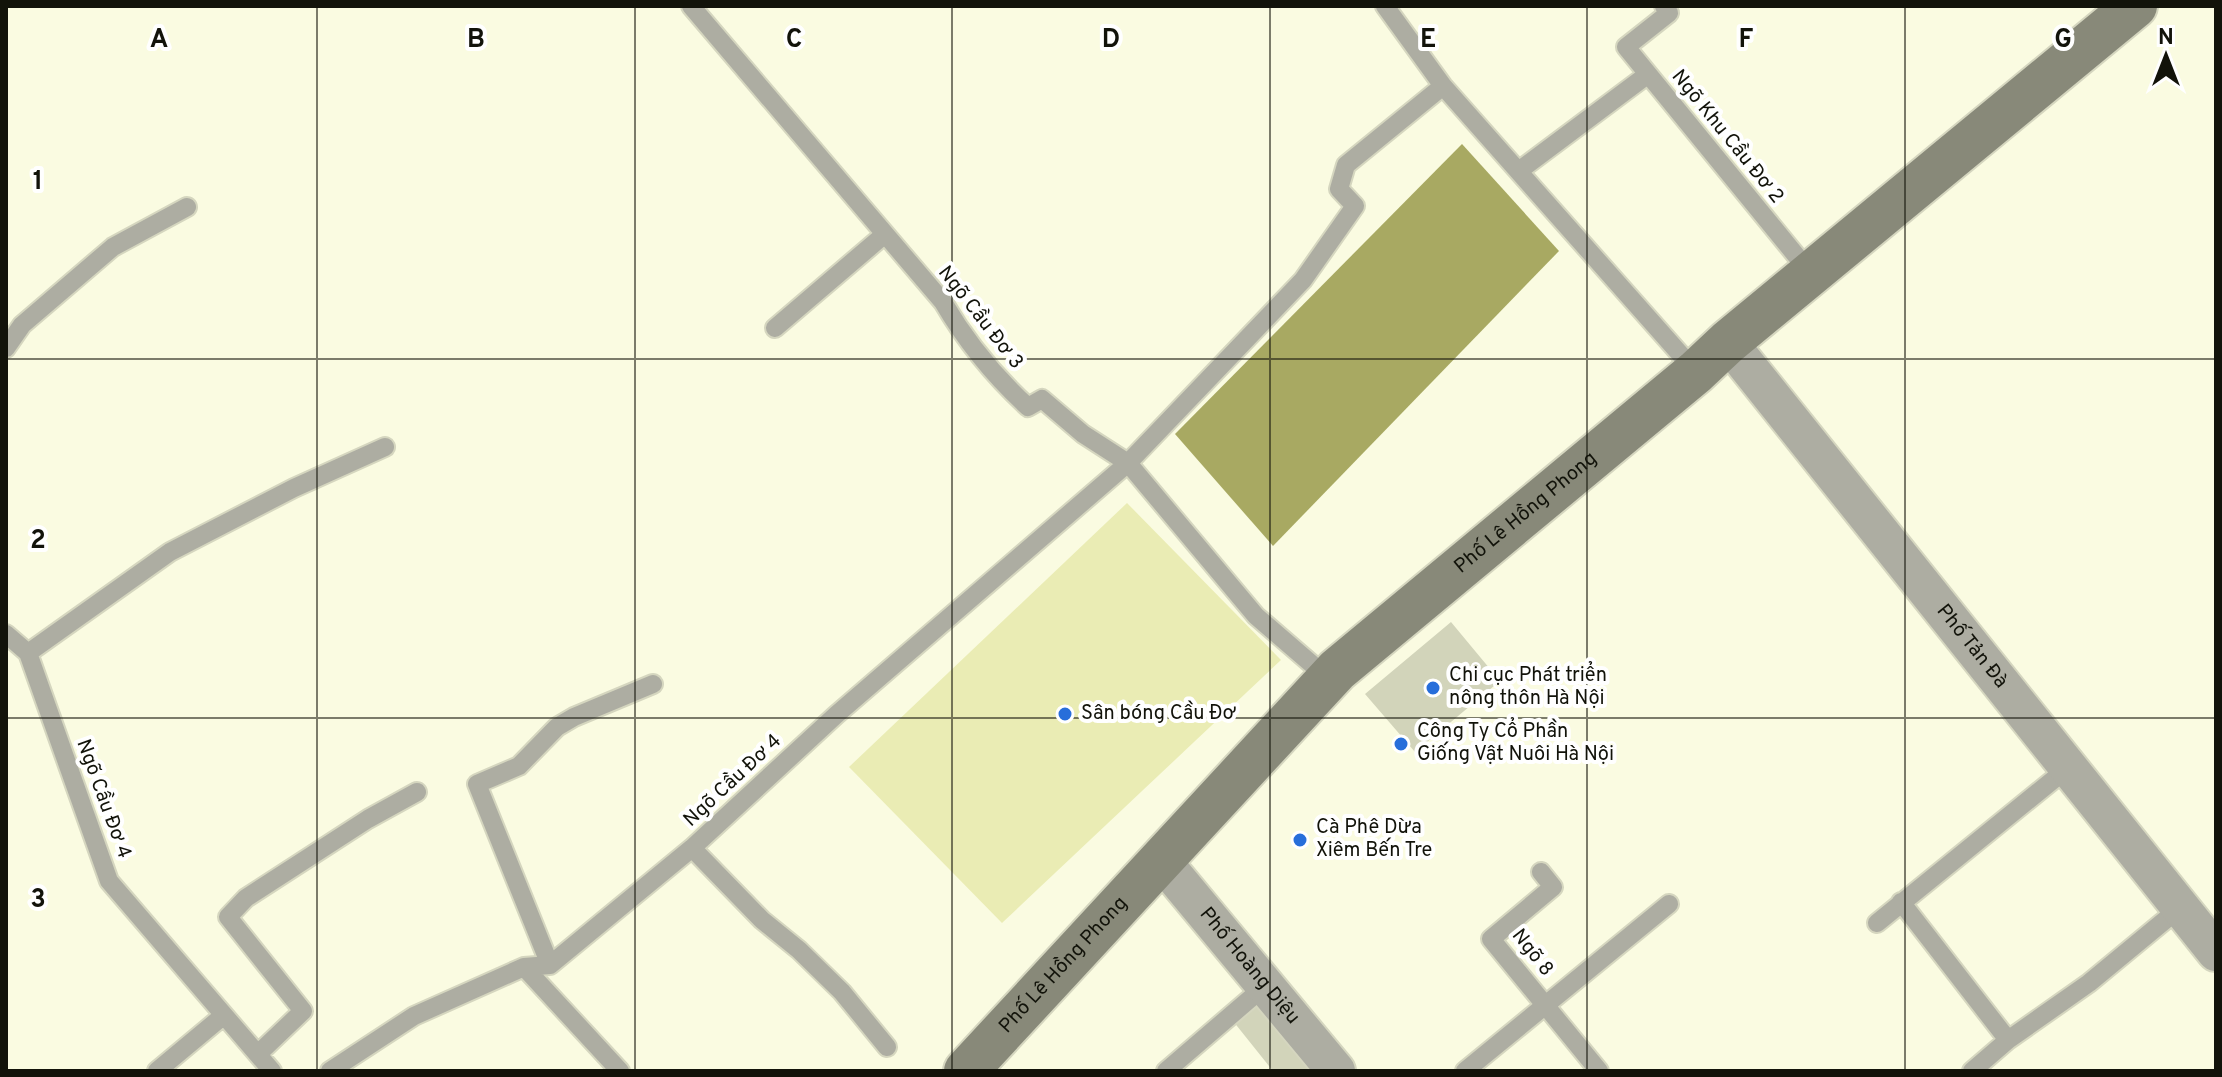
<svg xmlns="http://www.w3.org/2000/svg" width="2222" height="1077" viewBox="0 0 2222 1077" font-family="Overpass,sans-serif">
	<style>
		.green { fill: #eaecb4 }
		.water { fill: #a8a962 }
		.building { fill: #d2d4ba }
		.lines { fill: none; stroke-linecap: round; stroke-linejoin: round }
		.lane-casing { stroke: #d5d6bf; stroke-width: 22 }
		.street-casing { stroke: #d5d6bf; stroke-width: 42 }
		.secondary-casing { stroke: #d5d6bf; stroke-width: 48 }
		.lane { stroke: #adada2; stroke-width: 18 }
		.street { stroke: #adada2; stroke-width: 38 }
		.secondary { stroke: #888979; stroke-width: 44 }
		.grid { fill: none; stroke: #12130a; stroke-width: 2; stroke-opacity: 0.55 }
		.poi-dot { fill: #276eda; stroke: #fff; stroke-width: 3 }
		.labels { text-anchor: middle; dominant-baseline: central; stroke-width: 8; stroke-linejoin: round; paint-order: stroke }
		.street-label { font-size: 20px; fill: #12130a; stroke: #fff }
		.poi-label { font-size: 20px; fill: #12130a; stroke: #fff; text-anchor: start }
		.grid-label { font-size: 26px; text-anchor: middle; font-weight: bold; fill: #12130a; stroke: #fff; stroke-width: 8; stroke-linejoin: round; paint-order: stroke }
	</style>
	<rect width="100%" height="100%" fill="#fafbe1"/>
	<path class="green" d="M 1127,503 L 1281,660 L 1002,923 L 849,767 Z"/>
	<path class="water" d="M 1462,144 L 1559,251 L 1273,546 L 1175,434 Z"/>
	<path class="building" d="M 1451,622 L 1500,681 L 1415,752 L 1365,694 Z
		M 1261,999 L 1313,1065 L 1306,1071 L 1273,1071 L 1233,1021 Z"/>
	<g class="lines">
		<defs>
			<path id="lane" d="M 691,6 L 943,302 C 967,343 994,376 1028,407 L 1042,399 L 1083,434 L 1128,463 L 1256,616 L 1329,679
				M 1385,6 L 1443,86 L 1696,372
				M 1664,6 L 1669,13 L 1626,47 L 1812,275
				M 1520,170 L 1647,75
				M 775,328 L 885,234
				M 6,348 L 22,325 L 113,247 L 187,207
				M 6,634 L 28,653 L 109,881 L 272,1071
				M 28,653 L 170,552 L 294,488 L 385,447
				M 692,848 L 762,920 L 799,950 L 842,992 L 887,1047
				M 1541,872 L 1553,887 L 1491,939 L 1599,1071
				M 1901,902 L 2008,1040
				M 1877,923 L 2069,767
				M 550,965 L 477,784 L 519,766 L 557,727 L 574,717 L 653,684
				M 524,967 L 620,1071
				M 258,1054 L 303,1011 L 228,917 L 246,898 L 368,819 L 417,792
				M 157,1071 L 224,1015
				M 330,1071 L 414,1016 L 524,967 L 550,965 L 692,848 L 836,715 L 1128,463 L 1303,280 L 1355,206 L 1339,189 L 1346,165 L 1443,86
				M 1166,1071 L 1265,986
				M 1465,1071 L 1669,904
				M 1972,1071 L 2008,1040 L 2089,983 L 2181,907"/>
			<g id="street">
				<path id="s1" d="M 1728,342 L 2216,952"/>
				<path id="s2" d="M 1161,860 L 1336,1071"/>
			</g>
			<g id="secondary">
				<path id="s3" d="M 966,1071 L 1337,670 L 1696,372 L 1728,342 L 2135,6"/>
			</g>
		</defs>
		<use href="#lane" class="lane-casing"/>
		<use href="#street" class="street-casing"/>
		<use href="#secondary" class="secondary-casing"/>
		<use href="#lane" class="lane"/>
		<use href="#street" class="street"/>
		<use href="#secondary" class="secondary"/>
	</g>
	<path class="grid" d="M 317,6 L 317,1071M 635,6 L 635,1071M 952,6 L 952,1071M 1270,6 L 1270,1071M 1587,6 L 1587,1071M 1905,6 L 1905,1071M 6,359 L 2216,359M 6,718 L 2216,718"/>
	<g class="poi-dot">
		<circle cx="1433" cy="688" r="8"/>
		<circle cx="1065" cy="714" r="8"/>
		<circle cx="1401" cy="744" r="8"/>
		<circle cx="1300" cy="840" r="8"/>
	</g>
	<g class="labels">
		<g class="street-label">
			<text transform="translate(1727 137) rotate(51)">Ngõ Khu Cầu Đơ 2</text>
			<text transform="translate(980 318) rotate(52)">Ngõ Cầu Đơ 3</text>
			<text stroke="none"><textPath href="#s3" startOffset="792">Phố Lê Hồng Phong</textPath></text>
			<text stroke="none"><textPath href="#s1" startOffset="390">Phố Tản Đà</textPath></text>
			<text transform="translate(733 781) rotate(-43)">Ngõ Cầu Đơ 4</text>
			<text transform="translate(103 799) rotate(70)">Ngõ Cầu Đơ 4</text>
			<text transform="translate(1532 953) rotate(52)">Ngõ 8</text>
			<text stroke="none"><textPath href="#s3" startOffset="144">Phố Lê Hồng Phong</textPath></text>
			<text stroke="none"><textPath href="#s2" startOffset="138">Phố Hoàng Diệu</textPath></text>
		</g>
		<g class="poi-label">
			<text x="1449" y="676">Chi cục Phát triển<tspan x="1449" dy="23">nông thôn Hà Nội</tspan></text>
			<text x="1081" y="714">Sân bóng Cầu Đơ</text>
			<text x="1417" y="732">Công Ty Cổ Phần<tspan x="1417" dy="23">Giống Vật Nuôi Hà Nội</tspan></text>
			<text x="1316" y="828">Cà Phê Dừa<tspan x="1316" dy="23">Xiêm Bến Tre</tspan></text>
		</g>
	</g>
	<g class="grid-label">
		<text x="159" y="47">A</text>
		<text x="476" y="47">B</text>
		<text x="794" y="47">C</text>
		<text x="1111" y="47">D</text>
		<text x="1428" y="47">E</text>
		<text x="1746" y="47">F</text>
		<text x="2063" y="47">G</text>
		<text x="38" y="189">1</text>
		<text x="38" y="548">2</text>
		<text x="38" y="907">3</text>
	</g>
	<rect width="2222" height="1077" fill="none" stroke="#12130a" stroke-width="16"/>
	<g transform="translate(2166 56)" stroke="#ffffff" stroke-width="6" paint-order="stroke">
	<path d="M0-6L14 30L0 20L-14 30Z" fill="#12130a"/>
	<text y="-12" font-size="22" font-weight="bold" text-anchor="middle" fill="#12130a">N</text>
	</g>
</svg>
